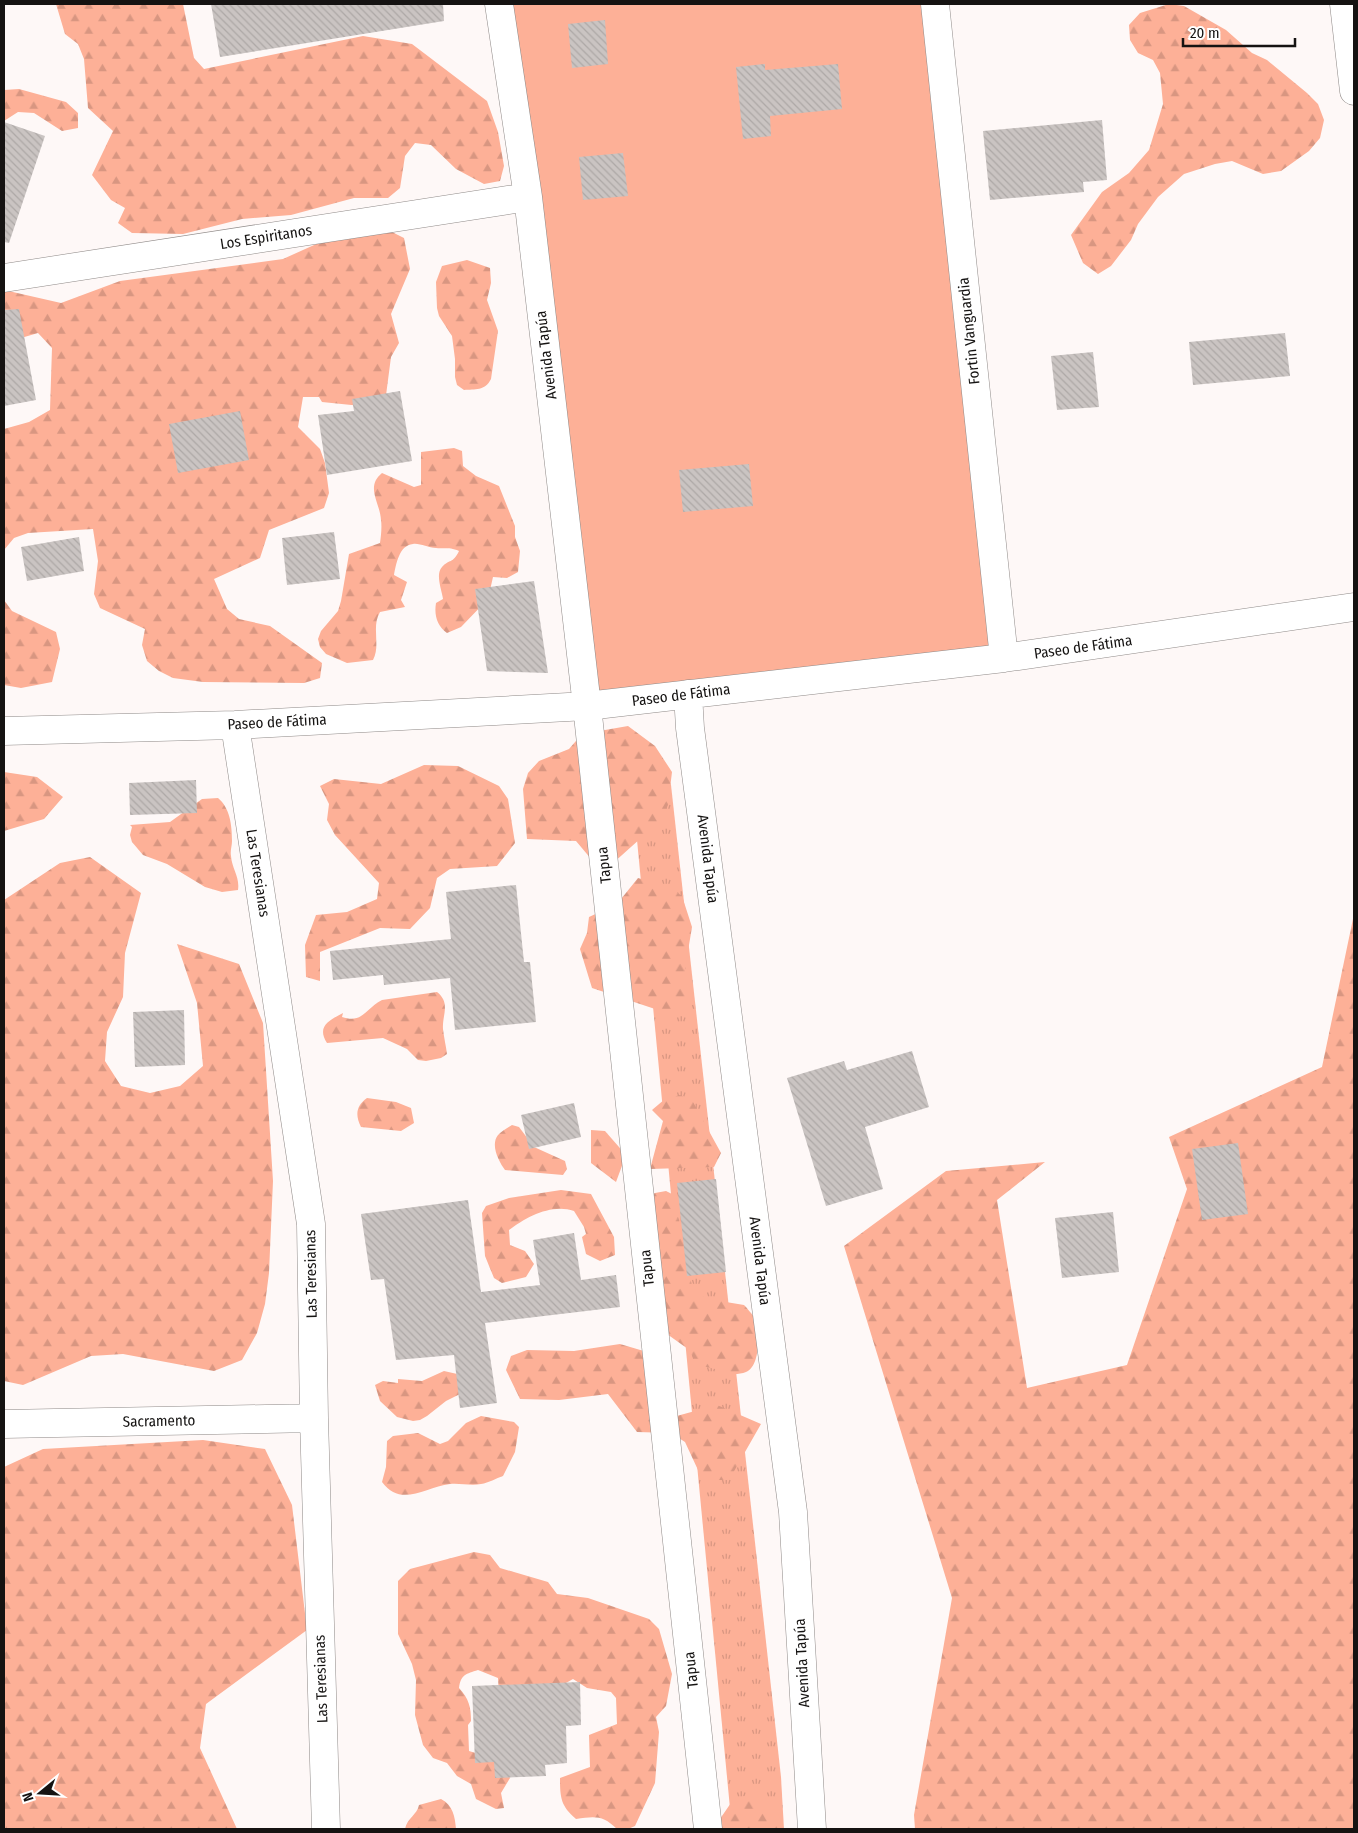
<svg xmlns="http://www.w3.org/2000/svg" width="1358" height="1833" viewBox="0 0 1358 1833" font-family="'Fira Sans Condensed',sans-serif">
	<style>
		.grass { fill: url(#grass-tufts) }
		.forest { fill: url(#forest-firs) }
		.park { fill: #fdb097 }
		.building { fill: url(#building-back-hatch) }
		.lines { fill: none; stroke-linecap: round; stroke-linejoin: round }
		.minor-casing { stroke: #8f8a88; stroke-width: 29 }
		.minor { stroke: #fff; stroke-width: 28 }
		.labels { text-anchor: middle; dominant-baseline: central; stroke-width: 4; stroke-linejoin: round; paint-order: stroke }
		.street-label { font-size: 15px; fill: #151312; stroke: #fff }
	</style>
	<defs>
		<pattern id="grass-tufts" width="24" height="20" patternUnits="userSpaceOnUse" patternTransform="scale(1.25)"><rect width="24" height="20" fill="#fdb097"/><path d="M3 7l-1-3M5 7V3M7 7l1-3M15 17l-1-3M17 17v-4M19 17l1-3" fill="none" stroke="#d89681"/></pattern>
		<pattern id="forest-firs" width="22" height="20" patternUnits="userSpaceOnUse" patternTransform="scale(1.25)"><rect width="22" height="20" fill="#fdb097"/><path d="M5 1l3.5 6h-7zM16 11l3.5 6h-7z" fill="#d89681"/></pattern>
		<pattern id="building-back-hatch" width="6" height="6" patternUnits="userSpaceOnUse" patternTransform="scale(1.25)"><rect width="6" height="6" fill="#cac4c2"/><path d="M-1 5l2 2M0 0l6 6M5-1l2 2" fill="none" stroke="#ada8a6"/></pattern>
	</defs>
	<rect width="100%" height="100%" fill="#fef8f7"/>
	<path class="grass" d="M 666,772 L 671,785 L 781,1777 L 784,1829 L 732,1829 L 632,788 Z"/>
	<path class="forest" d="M 56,4 L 183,4 L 194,58 L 204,69 L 363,36 L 412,44 L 487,101 L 498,132 L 504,166 L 500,181 L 484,184 L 456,169 L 431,145 L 415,143 L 405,156 L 400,188 L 388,198 L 354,198 L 291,215 L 242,219 L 183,234 L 132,233 L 118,223 L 125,208 L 111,200 L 92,175 L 113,131 L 88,108 L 84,59 L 78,44 L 65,34 Z
		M 1169,4 L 1184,6 L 1226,30 L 1252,53 L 1267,60 L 1307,93 L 1318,104 L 1324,120 L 1320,138 L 1309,151 L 1281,171 L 1263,174 L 1232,161 L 1215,164 L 1184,174 L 1158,197 L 1138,224 L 1131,240 L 1111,266 L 1098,274 L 1083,263 L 1071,235 L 1102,192 L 1129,173 L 1149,150 L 1163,104 L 1160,73 L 1153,60 L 1138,53 L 1130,40 L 1129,25 L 1140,13 Z
		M 19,89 L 66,102 L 78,113 L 78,128 L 62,131 L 34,113 L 18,112 L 4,121 L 4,90 Z
		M 390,231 L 404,238 L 410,269 L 391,314 L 399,343 L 391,357 L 385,403 L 371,407 L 322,402 L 319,397 L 303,397 L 298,427 L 320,449 L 325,463 L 329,493 L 324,508 L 269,530 L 260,558 L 214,579 L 227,609 L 239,619 L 270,626 L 322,663 L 320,678 L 304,683 L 203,682 L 173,678 L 159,671 L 147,661 L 142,645 L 145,629 L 100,608 L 94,594 L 98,561 L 93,529 L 28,533 L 14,538 L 4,550 L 4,429 L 29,422 L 50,410 L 52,348 L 38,333 L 4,343 L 4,290 L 61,303 L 120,281 L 283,259 L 343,232 Z
		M 467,260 L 490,268 L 491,283 L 487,300 L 498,331 L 491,379 C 485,391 475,389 464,390 L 457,385 L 455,377 L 455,359 L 452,336 L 439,316 L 437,308 L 436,282 L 442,266 Z
		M 454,448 L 462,451 L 463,466 L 476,476 L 499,486 L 515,526 L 515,537 L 520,551 L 518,572 L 507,578 L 493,577 L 488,599 L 461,627 L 447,633 C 437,626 434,615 436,603 L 443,599 C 442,591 435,574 442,567 C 449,559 453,564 459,551 C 450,547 445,549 436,548 C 428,548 420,543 413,544 C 399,545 396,565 394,575 L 407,582 L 401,600 L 405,607 L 380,612 C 371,627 381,645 373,660 L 347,663 L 326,654 L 320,647 L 318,639 L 321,631 L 338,611 L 341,601 L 349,554 L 380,543 C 381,536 382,527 381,520 C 380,502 365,487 382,473 L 414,487 L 421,485 L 421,452 Z
		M 4,600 L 12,611 L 56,632 L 60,649 L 52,682 L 21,688 L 4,685 Z
		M 628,726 L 655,746 L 672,772 L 668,805 L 660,821 L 612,864 L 597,866 L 576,841 L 527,839 L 523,789 L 528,773 L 539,761 L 569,749 L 582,734 Z
		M 424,765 L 458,766 L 499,786 L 508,799 L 515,843 L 497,866 L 450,869 L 437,878 L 430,908 L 410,929 L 380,928 L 320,952 L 320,981 L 306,977 L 305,945 L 316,915 L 347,912 L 377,899 L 379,883 L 335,835 L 327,820 L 329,804 L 320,786 L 334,779 L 381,784 Z
		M 4,772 L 37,777 L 63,797 L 44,819 L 4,831 Z
		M 218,798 C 230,808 232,825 232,841 C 232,846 230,851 231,856 C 232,869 240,877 238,890 L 222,892 L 205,887 L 167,864 L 143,855 L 132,842 L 130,835 L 132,827 L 130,825 L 170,822 L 202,799 Z
		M 90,857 L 141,893 L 125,953 L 123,997 L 107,1032 L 105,1061 L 121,1086 L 150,1093 L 180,1086 L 203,1066 L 197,1003 L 177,944 L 239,964 L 263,1023 L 273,1181 L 269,1273 L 265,1304 L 257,1333 L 242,1360 L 214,1371 L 123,1354 L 91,1356 L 23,1385 L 4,1381 L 4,900 L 60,863 Z
		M 638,878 L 669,887 L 682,896 L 692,927 L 684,975 L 688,1006 L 676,1016 L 592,988 L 580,949 L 587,933 L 589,917 L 617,904 Z
		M 1354,914 L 1354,1829 L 915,1829 L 914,1815 L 952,1598 L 844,1246 L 946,1171 L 1045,1162 L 997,1200 L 1027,1388 L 1127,1365 L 1187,1189 L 1169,1137 L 1322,1067 Z
		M 437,992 C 451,1003 442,1015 443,1029 C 444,1038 446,1046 447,1054 L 441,1058 L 426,1061 L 418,1060 L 407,1049 L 383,1038 L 327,1043 C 316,1026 330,1020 343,1013 L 342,1017 C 363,1024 366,1008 382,1000 Z
		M 680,1095 L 693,1102 L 721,1153 L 714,1167 L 650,1169 L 663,1121 L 652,1110 L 665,1099 Z
		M 367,1098 L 396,1102 L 411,1108 L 414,1123 L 401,1131 L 361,1127 C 355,1115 356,1106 367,1098 Z
		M 512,1125 L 519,1127 L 534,1147 L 565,1161 L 567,1169 L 563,1175 L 505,1170 C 499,1162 490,1145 498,1135 C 502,1131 507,1128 512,1125 Z
		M 591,1130 L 605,1131 L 626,1155 L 616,1182 L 591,1163 Z
		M 561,1190 L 591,1194 L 614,1237 L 615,1255 L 600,1261 L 586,1254 L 582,1237 L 586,1234 L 584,1227 L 574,1211 C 552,1203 526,1217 509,1230 L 510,1245 L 525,1251 L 534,1264 L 526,1277 L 502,1283 L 494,1278 L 485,1256 L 482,1213 L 486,1206 L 509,1198 Z
		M 666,1191 L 672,1194 L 681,1234 L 691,1255 L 690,1278 L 694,1292 L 708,1299 L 744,1305 C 747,1308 751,1313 754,1317 C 760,1329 761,1366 746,1372 C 739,1375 729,1374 722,1375 L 715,1369 L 698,1365 L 688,1349 L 660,1329 L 647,1198 L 655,1193 Z
		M 620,1344 L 664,1357 L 673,1417 L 717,1405 L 761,1424 L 729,1480 L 712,1480 L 698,1470 L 685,1442 L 671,1433 L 637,1432 L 608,1394 L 559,1400 L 520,1399 L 506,1370 L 511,1356 L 527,1350 L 574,1351 Z
		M 444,1371 L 466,1376 L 466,1391 L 446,1401 L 427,1416 L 420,1420 L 413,1421 L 397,1417 L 380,1401 L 375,1385 L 383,1381 L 398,1383 L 398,1379 L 422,1381 Z
		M 481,1416 L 514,1422 L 519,1427 L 515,1452 L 503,1476 C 496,1478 489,1483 481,1484 C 471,1486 460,1483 450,1484 C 425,1487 401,1508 382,1482 L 386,1467 L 387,1441 L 393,1436 L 418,1433 L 440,1444 L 448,1441 L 466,1423 Z
		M 203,1440 L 265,1449 L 292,1505 L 307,1630 L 206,1704 L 200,1748 L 237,1829 L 4,1829 L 4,1467 L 43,1449 Z
		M 474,1552 L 490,1555 L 500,1568 L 548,1582 L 557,1594 L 588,1598 L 649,1619 L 659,1629 L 672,1674 L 666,1706 L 656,1717 L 659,1732 L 655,1783 L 635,1826 L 628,1829 L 617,1829 C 603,1815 595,1816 576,1819 C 561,1806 560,1798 560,1778 L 590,1767 L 589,1735 L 617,1724 L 616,1698 L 611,1692 L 587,1688 L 573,1679 L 566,1683 L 499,1696 L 498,1678 L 478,1670 C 466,1674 461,1674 459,1688 C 469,1699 471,1707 471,1721 L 468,1725 L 469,1751 C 492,1758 499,1756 510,1778 L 501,1793 L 504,1808 L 496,1809 L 476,1799 L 471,1784 L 457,1776 L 447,1763 L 433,1758 L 423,1745 L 415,1715 L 416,1680 L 412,1664 L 398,1634 L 398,1581 L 410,1569 Z
		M 748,1795 L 776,1813 L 779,1829 L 713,1829 L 733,1800 Z
		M 441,1799 C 453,1805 455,1817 456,1829 L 405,1829 C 407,1818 417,1815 419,1805 Z"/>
	<path class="park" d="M 496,4 L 935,4 L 1004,658 L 587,706 Z"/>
	<path class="building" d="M 211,4 L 443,4 L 444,21 L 220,57 Z
		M 605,20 L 608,64 L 572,68 L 568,24 Z
		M 765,64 L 765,70 L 838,64 L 842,109 L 770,116 L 771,136 L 743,139 L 736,67 Z
		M 1102,120 L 1107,180 L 1083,182 L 1084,192 L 990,200 L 983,131 Z
		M 4,122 L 45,136 L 9,243 L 4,242 Z
		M 623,153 L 628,196 L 583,200 L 579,157 Z
		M 19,309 L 36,400 L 4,406 L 4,310 Z
		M 1285,333 L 1290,376 L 1193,385 L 1189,342 Z
		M 1093,352 L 1099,407 L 1057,410 L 1051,356 Z
		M 400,391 L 412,461 L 327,475 L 318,415 L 354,411 L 352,399 Z
		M 240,411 L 249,460 L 178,473 L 169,424 Z
		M 749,464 L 753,506 L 683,512 L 679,470 Z
		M 334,532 L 340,579 L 287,585 L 282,538 Z
		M 79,537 L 84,571 L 27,581 L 21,547 Z
		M 534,581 L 548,673 L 487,671 L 475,589 Z
		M 196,780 L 197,813 L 130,815 L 129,783 Z
		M 516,885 L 524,962 L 530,962 L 536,1022 L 455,1030 L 450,978 L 384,985 L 383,975 L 333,980 L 330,951 L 451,939 L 446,892 Z
		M 184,1010 L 185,1065 L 135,1067 L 133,1012 Z
		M 912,1051 L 929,1107 L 865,1127 L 883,1189 L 826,1206 L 787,1078 L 844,1061 L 847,1070 Z
		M 574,1103 L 581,1137 L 529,1149 L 521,1115 Z
		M 1238,1143 L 1248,1214 L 1202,1220 L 1192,1149 Z
		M 716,1179 L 726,1272 L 687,1276 L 677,1183 Z
		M 468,1200 L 481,1292 L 540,1285 L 533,1240 L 574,1233 L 581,1280 L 616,1275 L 620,1307 L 485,1323 L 497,1403 L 460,1408 L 454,1355 L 396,1360 L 384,1279 L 371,1280 L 361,1214 Z
		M 1113,1212 L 1119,1272 L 1062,1278 L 1055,1218 Z
		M 580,1682 L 581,1725 L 566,1726 L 567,1763 L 545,1765 L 546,1776 L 495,1778 L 494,1762 L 475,1763 L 472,1686 Z"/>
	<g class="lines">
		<defs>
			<path id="minor" d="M 499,4 L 528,197 L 587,706 L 708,1829
				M 935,4 L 1004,658
				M 1344,4 L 1354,91
				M 4,278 L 528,197
				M 688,694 L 690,728 L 793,1512 L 812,1829
				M 235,725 L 311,1224 L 314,1418 L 326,1829
				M 4,731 L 235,725 L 587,706 L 1004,658 L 1354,607
				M 4,1424 L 314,1418"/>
		</defs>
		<use href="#minor" class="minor-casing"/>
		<use href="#minor" class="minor"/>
	</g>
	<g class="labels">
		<g class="street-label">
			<text transform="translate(266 237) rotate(-9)">Los Espiritanos</text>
			<text transform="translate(969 331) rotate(-96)">Fortin Vanguardia</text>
			<text transform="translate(546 355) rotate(-97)">Avenida Tapúa</text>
			<text transform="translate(1083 647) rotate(-8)">Paseo de Fátima</text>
			<text transform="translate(681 695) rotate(-7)">Paseo de Fátima</text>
			<text transform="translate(277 722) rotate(-3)">Paseo de Fátima</text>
			<text transform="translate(708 859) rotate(83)">Avenida Tapúa</text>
			<text transform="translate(604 865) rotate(-96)">Tapua</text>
			<text transform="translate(258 873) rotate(81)">Las Teresianas</text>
			<text transform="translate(760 1261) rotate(83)">Avenida Tapúa</text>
			<text transform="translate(647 1268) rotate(-96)">Tapua</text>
			<text transform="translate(311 1274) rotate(-91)">Las Teresianas</text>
			<text transform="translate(159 1421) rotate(-1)">Sacramento</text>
			<text transform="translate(802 1663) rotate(-93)">Avenida Tapúa</text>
			<text transform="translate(691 1670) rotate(-96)">Tapua</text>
			<text transform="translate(321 1679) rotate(-92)">Las Teresianas</text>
		</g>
	</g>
	<rect width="1358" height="1833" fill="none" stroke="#151312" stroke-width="10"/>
	<g transform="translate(40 1793) rotate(252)" stroke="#ffffff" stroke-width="4" paint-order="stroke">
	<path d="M0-4L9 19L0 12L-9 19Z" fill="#151312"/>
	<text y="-8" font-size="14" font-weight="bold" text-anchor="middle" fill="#151312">N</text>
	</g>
	<path d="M1183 38v8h112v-8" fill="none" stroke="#151312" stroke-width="2.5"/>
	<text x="1190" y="38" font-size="15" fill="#151312" stroke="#ffffff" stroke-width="4" paint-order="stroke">20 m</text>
</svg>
